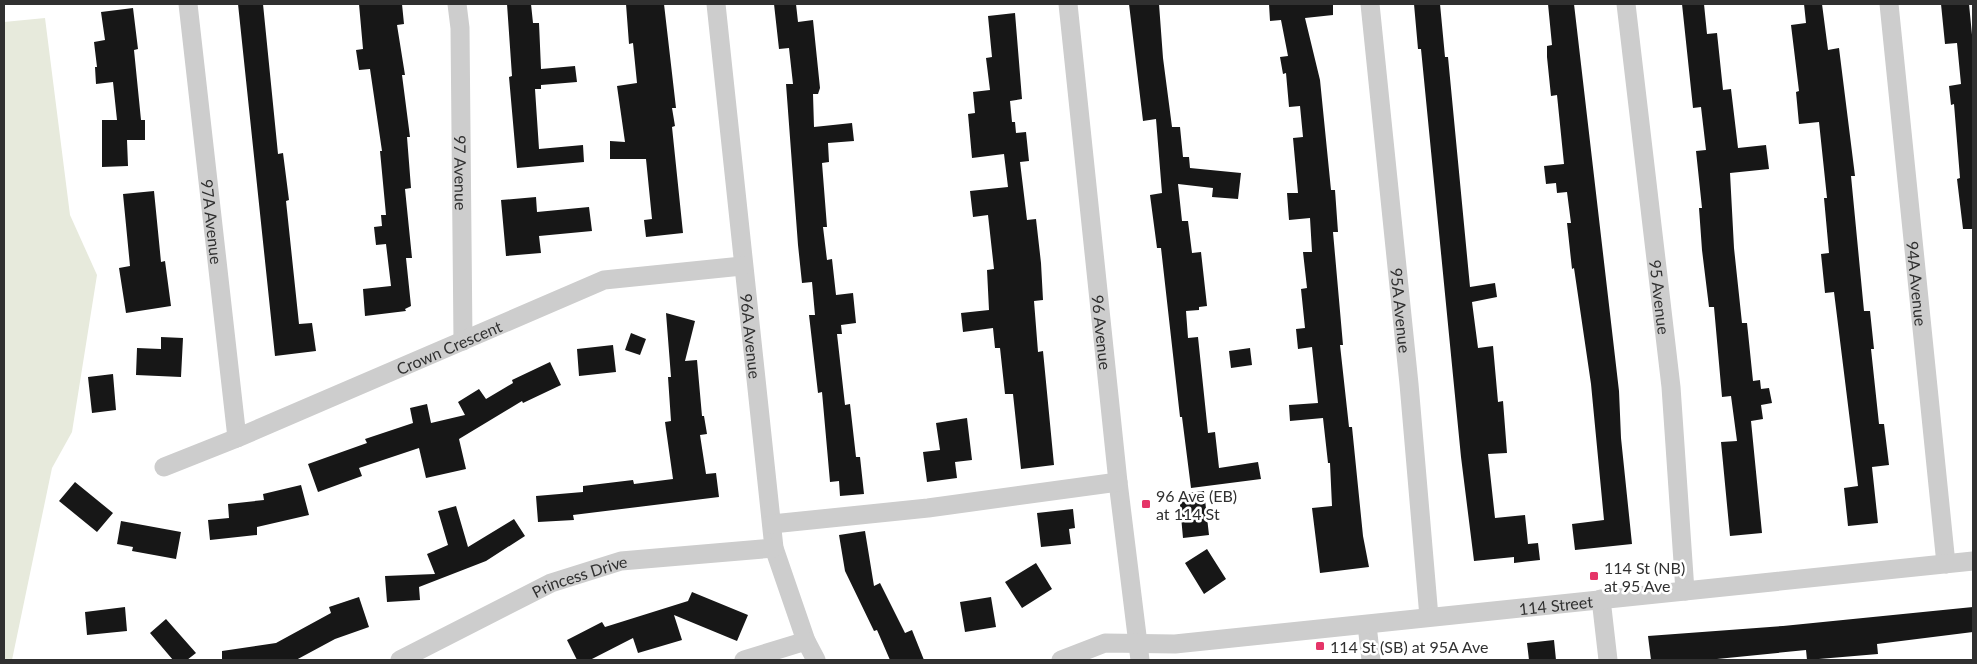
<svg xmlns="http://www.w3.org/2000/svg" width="1977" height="664" viewBox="0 0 1977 664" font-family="Lato,sans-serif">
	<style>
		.green { fill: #e7eadc }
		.building { fill: #171717 }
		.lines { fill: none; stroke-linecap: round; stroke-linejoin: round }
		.minor { stroke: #cdcdcd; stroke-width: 19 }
		.poi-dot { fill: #e53568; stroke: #fff; stroke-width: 2 }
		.labels { text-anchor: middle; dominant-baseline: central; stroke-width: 5; stroke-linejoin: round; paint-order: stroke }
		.street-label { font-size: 16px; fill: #303030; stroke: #fff }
		.poi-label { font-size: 16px; fill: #303030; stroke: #fff; text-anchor: start }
	</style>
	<rect width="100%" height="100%" fill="#fff"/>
	<path class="green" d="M 45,18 L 70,215 L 97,275 L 72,432 L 52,468 L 12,660 L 4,660 L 4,22 Z"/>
	<path class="building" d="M 238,4 L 263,4 L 278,154 L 283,153 L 289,200 L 286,201 L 299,324 L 312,323 L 316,351 L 275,356 Z
		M 359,4 L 402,4 L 404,24 L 397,25 L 405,75 L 402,75 L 410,137 L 407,137 L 411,188 L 405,189 L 412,258 L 406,258 L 411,306 L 405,309 L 406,311 L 365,316 L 363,289 L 391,286 L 386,244 L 376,245 L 374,227 L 382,226 L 381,215 L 386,215 L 380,151 L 382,151 L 370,69 L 359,70 L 356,50 L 363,49 Z
		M 507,4 L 531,4 L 533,23 L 539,23 L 541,69 L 575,66 L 577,82 L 541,85 L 541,89 L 535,89 L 539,149 L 583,145 L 584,162 L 517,168 L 509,77 L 512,76 Z
		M 626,4 L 664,4 L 676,108 L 672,108 L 675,126 L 672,127 L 683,233 L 646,237 L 644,220 L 652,219 L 646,159 L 610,159 L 610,141 L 625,142 L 617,86 L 637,83 L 633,43 L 629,44 Z
		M 774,4 L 796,4 L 798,22 L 813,20 L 820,88 L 818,94 L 813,94 L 814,127 L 852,123 L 854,141 L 828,143 L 829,162 L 822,163 L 827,227 L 823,227 L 827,260 L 832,259 L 836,295 L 853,293 L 856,323 L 841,325 L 842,334 L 837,334 L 845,405 L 850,404 L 856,457 L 860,457 L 864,494 L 840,496 L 839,481 L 830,482 L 822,392 L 818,393 L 809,315 L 815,315 L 812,282 L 802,283 L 798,245 L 786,84 L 793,84 L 789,48 L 779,49 Z
		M 1129,4 L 1159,4 L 1163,58 L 1172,127 L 1180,127 L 1183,157 L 1189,157 L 1190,168 L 1241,173 L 1238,199 L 1212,197 L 1213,188 L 1178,184 L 1182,221 L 1188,221 L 1192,253 L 1201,252 L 1207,306 L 1199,307 L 1199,310 L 1186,311 L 1188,338 L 1198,337 L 1208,433 L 1215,432 L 1219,468 L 1258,462 L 1261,479 L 1191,488 L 1182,417 L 1180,417 L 1161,248 L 1157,248 L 1150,195 L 1162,193 L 1156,119 L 1143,121 Z
		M 1269,4 L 1333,4 L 1333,15 L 1305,18 L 1320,80 L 1331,190 L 1335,190 L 1338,232 L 1333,232 L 1343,345 L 1340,345 L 1349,427 L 1352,427 L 1363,536 L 1369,567 L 1320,573 L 1312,508 L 1332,506 L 1330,463 L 1328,463 L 1323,418 L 1290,421 L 1289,405 L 1318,403 L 1312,347 L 1298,349 L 1296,329 L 1305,328 L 1301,289 L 1307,288 L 1303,252 L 1312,252 L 1310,218 L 1289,220 L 1287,193 L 1298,193 L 1293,138 L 1303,137 L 1300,106 L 1289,107 L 1286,73 L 1283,74 L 1280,57 L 1288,56 L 1281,20 L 1270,21 Z
		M 1414,4 L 1440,4 L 1445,57 L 1448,57 L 1470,287 L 1495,283 L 1497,297 L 1472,302 L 1478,348 L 1493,346 L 1498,402 L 1503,401 L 1507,453 L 1488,454 L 1495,518 L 1525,515 L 1528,544 L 1538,543 L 1540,560 L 1514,563 L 1514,557 L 1474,561 L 1461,457 L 1421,49 L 1418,49 Z
		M 1548,4 L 1574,4 L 1619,391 L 1621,438 L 1632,544 L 1575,550 L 1572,524 L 1604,520 L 1591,384 L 1574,268 L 1572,269 L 1567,223 L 1571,223 L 1567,192 L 1557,193 L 1556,183 L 1546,184 L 1544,166 L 1564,164 L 1557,95 L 1551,96 L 1547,57 L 1547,46 L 1552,45 Z
		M 1682,4 L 1704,4 L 1707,34 L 1717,33 L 1723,90 L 1731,89 L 1738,148 L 1766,145 L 1769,169 L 1730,173 L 1734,248 L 1742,323 L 1747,323 L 1753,381 L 1760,380 L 1761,389 L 1769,388 L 1772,403 L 1761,405 L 1763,419 L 1751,421 L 1762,533 L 1730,536 L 1721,442 L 1737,441 L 1731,396 L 1722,397 L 1714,307 L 1709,307 L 1702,250 L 1699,208 L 1702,208 L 1696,151 L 1706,150 L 1701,107 L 1693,108 Z
		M 1804,4 L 1822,4 L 1828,50 L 1839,48 L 1855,176 L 1851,176 L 1864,311 L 1870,311 L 1874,349 L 1871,349 L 1879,424 L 1884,424 L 1889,465 L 1872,467 L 1878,523 L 1848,526 L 1844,488 L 1858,486 L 1834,292 L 1825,293 L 1821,254 L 1829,253 L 1824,198 L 1827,198 L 1819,122 L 1799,124 L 1796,92 L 1799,91 L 1791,25 L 1806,23 Z
		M 1941,4 L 1969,4 L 1973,45 L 1973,229 L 1963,229 L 1957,179 L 1960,178 L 1954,104 L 1951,105 L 1949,86 L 1961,84 L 1957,43 L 1945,44 Z
		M 133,8 L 138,49 L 134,50 L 141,120 L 145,120 L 145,140 L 127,140 L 128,166 L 102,167 L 102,120 L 117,120 L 113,82 L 96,84 L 95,67 L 97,67 L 94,42 L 105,40 L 101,12 Z
		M 1015,13 L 1022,99 L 1010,101 L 1012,122 L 1015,122 L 1016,133 L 1026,132 L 1029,161 L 1020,162 L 1027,220 L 1036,219 L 1041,263 L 1043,300 L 1034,301 L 1038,352 L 1043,351 L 1054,465 L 1021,469 L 1013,394 L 1005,394 L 1000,348 L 995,348 L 993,328 L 963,332 L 961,313 L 989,310 L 987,270 L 994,269 L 988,215 L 973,217 L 970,191 L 1008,187 L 1004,154 L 972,158 L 968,114 L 975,113 L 973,92 L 990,90 L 986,58 L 992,57 L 988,16 Z
		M 154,191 L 161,262 L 165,261 L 171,306 L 126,313 L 119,268 L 130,266 L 123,194 Z
		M 536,197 L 537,212 L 589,207 L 592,231 L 539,236 L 541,253 L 506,256 L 501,200 Z
		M 666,313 L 695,321 L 685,361 L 697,360 L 702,416 L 704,416 L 707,434 L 700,435 L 706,474 L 716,473 L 719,497 L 573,515 L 574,520 L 538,522 L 536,496 L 583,492 L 583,486 L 633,480 L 634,484 L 673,479 L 665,422 L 671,421 L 668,377 L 671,377 Z
		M 631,333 L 646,339 L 640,355 L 625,350 Z
		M 161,337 L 183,338 L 181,377 L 136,375 L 137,348 L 161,349 Z
		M 613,345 L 616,372 L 579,376 L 577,349 Z
		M 1250,348 L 1252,365 L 1231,368 L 1229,351 Z
		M 550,362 L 561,385 L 523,403 L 522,401 L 459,439 L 466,469 L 426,478 L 419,448 L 359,468 L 362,476 L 318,492 L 308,464 L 367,443 L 365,439 L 413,423 L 410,408 L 427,404 L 431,423 L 465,415 L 458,402 L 479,389 L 486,399 L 513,383 L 512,380 Z
		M 113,374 L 116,410 L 92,413 L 88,377 Z
		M 967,418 L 972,460 L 955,462 L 957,478 L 927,482 L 923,452 L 940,450 L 936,423 Z
		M 75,482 L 113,513 L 97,532 L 59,501 Z
		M 301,485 L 309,515 L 257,527 L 257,535 L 210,540 L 208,520 L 229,518 L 228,504 L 264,500 L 263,494 Z
		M 1204,491 L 1209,535 L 1183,538 L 1179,494 Z
		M 456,506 L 468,547 L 514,519 L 525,536 L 486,561 L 419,587 L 420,600 L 387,602 L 385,576 L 435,574 L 427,554 L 448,545 L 438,511 Z
		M 1073,509 L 1075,528 L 1069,529 L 1071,544 L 1041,547 L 1037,513 Z
		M 121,521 L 181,532 L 176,559 L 132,551 L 133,547 L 117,544 Z
		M 865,531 L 874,586 L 880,583 L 905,633 L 912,630 L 924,660 L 890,660 L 877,630 L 874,631 L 845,571 L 839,535 Z
		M 1207,549 L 1226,579 L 1204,594 L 1185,563 Z
		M 1036,563 L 1052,589 L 1022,608 L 1005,582 Z
		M 692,592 L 748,615 L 737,641 L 674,615 L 682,640 L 638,653 L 633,638 L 590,660 L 577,660 L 567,640 L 602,622 L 605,627 L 688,601 Z
		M 359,597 L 369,627 L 335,639 L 296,660 L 222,660 L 222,651 L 276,643 L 331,613 L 329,607 Z
		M 991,597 L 996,627 L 965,632 L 960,602 Z
		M 125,607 L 127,631 L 87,635 L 85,612 Z
		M 1973,607 L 1973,632 L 1877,644 L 1878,654 L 1807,660 L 1806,650 L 1707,660 L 1651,660 L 1648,636 L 1783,626 Z
		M 166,619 L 196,653 L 187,660 L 173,660 L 150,633 Z
		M 1554,640 L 1556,660 L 1529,660 L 1527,643 Z"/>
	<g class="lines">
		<g class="minor">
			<path id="s1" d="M 188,4 L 237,438"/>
			<path id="s2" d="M 457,4 L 460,28 L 463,341"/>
			<path id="s3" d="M 716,4 L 774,548 L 806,641 L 816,660"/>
			<path id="s4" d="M 1068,4 L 1118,482 L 1140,660"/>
			<path id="s5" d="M 1370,4 L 1409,384 L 1429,617"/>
			<path id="s6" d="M 1626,4 L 1671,387 L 1685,591"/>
			<path id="s7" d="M 1889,4 L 1946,564"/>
			<path id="s8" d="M 164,467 L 237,438 L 604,280 L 742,266"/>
			<path d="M 772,524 L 928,508 L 1118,482"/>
			<path d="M 1601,599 L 1608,660"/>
			<path d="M 1367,625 L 1371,660"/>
			<path id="s9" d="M 400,660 L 551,583 L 621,561 L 774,548"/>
			<path d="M 744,660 L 806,641"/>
			<path id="s10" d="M 1061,660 L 1105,643 L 1175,644 L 1973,561"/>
		</g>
	</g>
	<g class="poi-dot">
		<rect x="1141" y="499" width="10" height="10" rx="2.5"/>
		<rect x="1589" y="571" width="10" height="10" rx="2.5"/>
		<rect x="1315" y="641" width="10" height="10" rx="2.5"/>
	</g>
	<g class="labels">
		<g class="street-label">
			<text stroke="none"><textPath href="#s2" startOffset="169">97 Avenue</textPath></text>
			<text stroke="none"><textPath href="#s1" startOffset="219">97A Avenue</textPath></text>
			<text stroke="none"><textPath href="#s7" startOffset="281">94A Avenue</textPath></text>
			<text stroke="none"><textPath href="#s6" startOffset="295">95 Avenue</textPath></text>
			<text stroke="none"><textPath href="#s5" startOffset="308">95A Avenue</textPath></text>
			<text stroke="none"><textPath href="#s4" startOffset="330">96 Avenue</textPath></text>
			<text stroke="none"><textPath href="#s3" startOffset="334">96A Avenue</textPath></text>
			<text stroke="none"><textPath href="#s8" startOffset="309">Crown Crescent</textPath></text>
			<text stroke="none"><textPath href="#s9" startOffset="199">Princess Drive</textPath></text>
			<text stroke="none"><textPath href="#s10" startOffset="500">114 Street</textPath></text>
		</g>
		<g class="poi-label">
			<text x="1156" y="495">96 Ave (EB)<tspan x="1156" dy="18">at 114 St</tspan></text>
			<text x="1604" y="567">114 St (NB)<tspan x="1604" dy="18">at 95 Ave</tspan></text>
			<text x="1330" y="646">114 St (SB) at 95A Ave</text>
		</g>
	</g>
	<rect width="1977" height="664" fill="none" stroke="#303030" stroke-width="10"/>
</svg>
